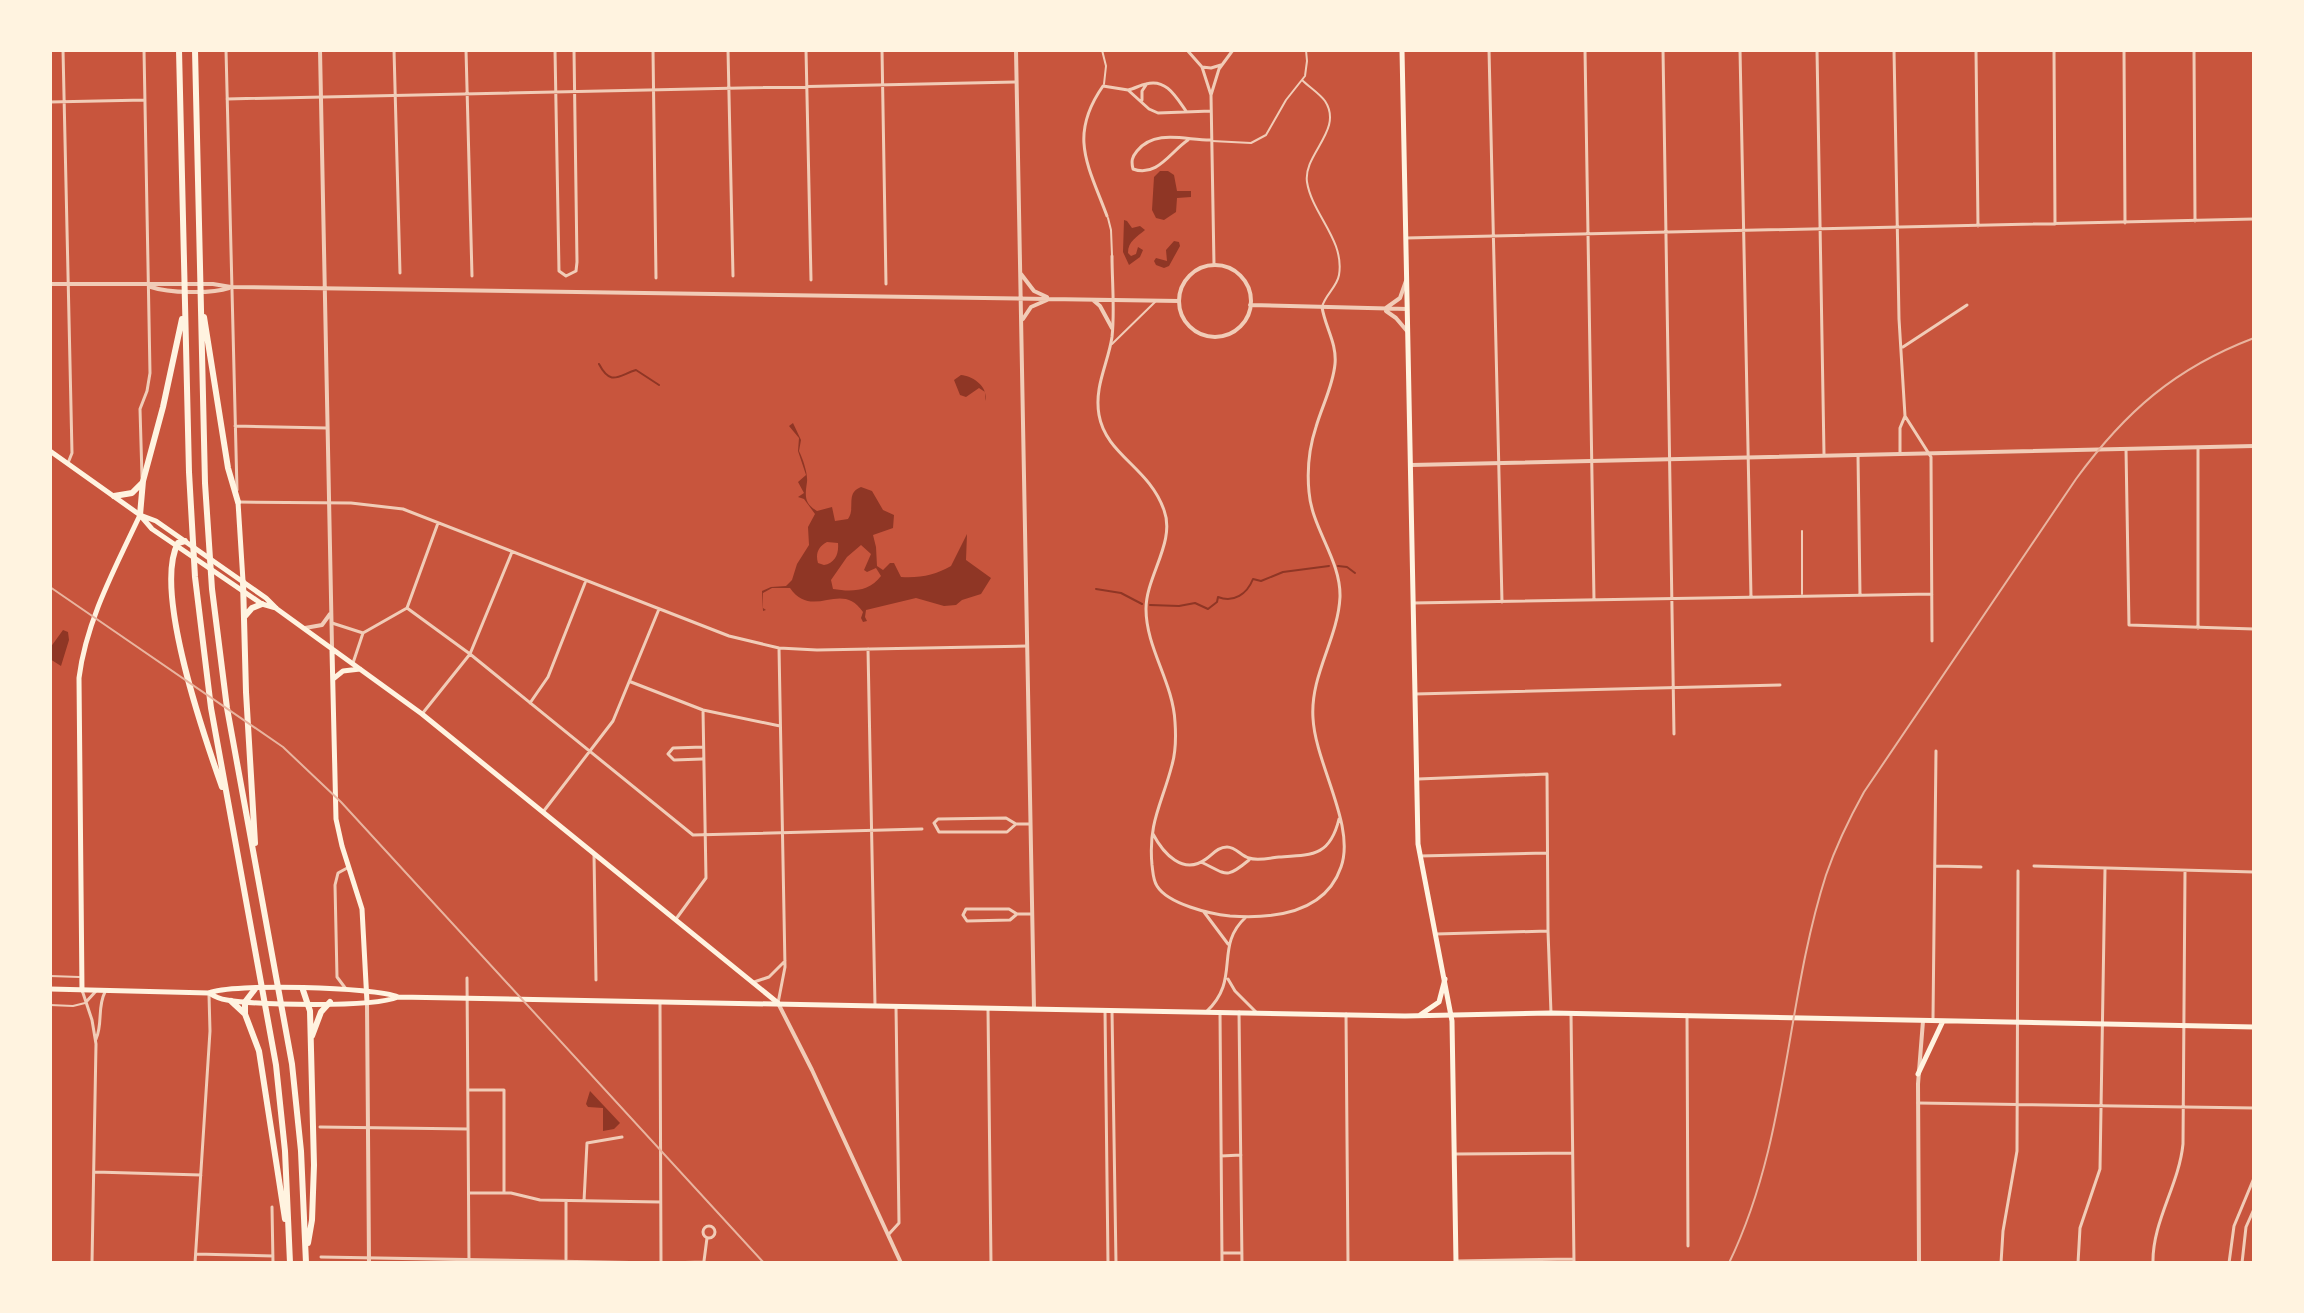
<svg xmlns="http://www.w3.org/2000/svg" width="2304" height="1313" viewBox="0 0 2304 1313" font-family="'DejaVu Sans',sans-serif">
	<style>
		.water { fill: #8f3625; fill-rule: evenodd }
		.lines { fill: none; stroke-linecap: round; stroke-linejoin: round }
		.stream { stroke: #8f3625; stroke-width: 2 }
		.service { stroke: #f1ccb7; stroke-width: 2 }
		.pedestrian { stroke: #f1ccb7; stroke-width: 2 }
		.minor { stroke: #f1ccb7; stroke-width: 3 }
		.tertiary { stroke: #f1ccb7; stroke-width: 4 }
		.secondary { stroke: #fff3e0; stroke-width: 5 }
		.primary { stroke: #fff3e0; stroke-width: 5 }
		.motorway { stroke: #fff3e0; stroke-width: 6 }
		.rail { stroke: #e9b49f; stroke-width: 2 }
	</style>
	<rect width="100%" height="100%" fill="#c8553d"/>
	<path class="water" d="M 1160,171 L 1168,171 L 1174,175 L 1177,191 L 1191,191 L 1191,197 L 1177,198 L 1176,212 L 1164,220 L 1156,218 L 1152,210 L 1154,177 Z
		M 1124,220 L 1127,221 L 1132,228 L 1140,226 L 1145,230 C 1137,237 1128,241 1128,253 L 1131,256 L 1136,254 L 1138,247 L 1143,250 L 1140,257 L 1129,265 L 1123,252 Z
		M 1174,241 L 1179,242 L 1180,246 L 1169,266 L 1164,268 L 1156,265 L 1154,261 L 1156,258 L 1167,261 L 1166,250 Z
		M 961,375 C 973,376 989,387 985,401 L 985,392 L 979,388 L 966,397 L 960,395 L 954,380 Z
		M 793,423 L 801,440 L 799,451 C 803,459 808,474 807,482 C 805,496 804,503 817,511 L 832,507 L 835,521 L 848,519 C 856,508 845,493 861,487 L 872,491 L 883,510 L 894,515 L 893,528 L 873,535 L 876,547 L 877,566 L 883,570 L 890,563 L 894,563 L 901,577 C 922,578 935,575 951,566 L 967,534 L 966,560 L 991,578 L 981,594 L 962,600 L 956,605 L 944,606 L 916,598 L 866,610 L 865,617 L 867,621 L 863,622 L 861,618 L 863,612 C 841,579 813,621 790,588 L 772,588 L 763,593 L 763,608 L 766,610 L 763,611 L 762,591 L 771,587 L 786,586 L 792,580 L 797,564 L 809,545 L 808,527 L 815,514 L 804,499 L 798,497 L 804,493 L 798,482 L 806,475 L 798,451 L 799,438 L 789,426 ZM 827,542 L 838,543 C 839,554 835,563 824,565 L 818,563 C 815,553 819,546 827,542 ZM 861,545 L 871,554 L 864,570 L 867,572 L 876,568 L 881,576 C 869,592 851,592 833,589 L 831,580 L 847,557 Z
		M 63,630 L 68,632 L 69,640 L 61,666 L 50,659 L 50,648 Z
		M 590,1091 L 620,1123 L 614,1129 L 603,1131 L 603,1108 L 588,1107 L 586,1104 Z"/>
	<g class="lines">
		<path class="stream" d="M 599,364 C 611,387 619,375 636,370 L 659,385
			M 1338,566 L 1347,567 L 1355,573
			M 1096,589 L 1121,593 L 1142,604
			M 1150,605 L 1179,606 L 1195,603 L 1208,609 L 1217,602 L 1218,597 C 1234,603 1247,594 1253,579 L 1261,581 L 1283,572 L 1329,566"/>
		<path class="service" d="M 1802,531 L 1802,594
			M 50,976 L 79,977
			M 50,1005 L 73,1006 L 85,1003"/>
		<path class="pedestrian" d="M 1102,50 L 1106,66 L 1104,84
			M 1302,80 C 1309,87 1319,93 1325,101 C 1344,130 1303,154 1307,182 C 1312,214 1345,240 1339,275 C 1337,287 1325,295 1322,307
			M 1212,141 L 1251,143 L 1266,135 L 1286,100 L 1305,76 L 1307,61 L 1306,50
			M 1108,218 L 1111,230 L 1112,255
			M 1112,344 L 1156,301"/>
		<path class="minor" d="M 63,50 L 72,453 L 68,463
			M 226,50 L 237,490
			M 394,50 L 400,273
			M 466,50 L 472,276
			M 555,50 L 559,271 L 566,276 L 576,271 L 577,262 L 574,50
			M 653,50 L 656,278
			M 728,50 L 733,276
			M 806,50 L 811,280
			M 882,50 L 886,284
			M 1187,50 L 1202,67 L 1211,95 L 1219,69 L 1233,50
			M 1489,50 L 1502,602
			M 1585,50 L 1594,600
			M 1663,50 L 1674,734
			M 1740,50 L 1751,597
			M 1817,50 L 1824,454
			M 1894,50 L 1899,319 L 1905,416 L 1900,428 L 1900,453
			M 1976,50 L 1978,226
			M 2054,50 L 2055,224
			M 2124,50 L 2125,223
			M 2194,50 L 2195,221
			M 1202,67 L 1211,68 L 1221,65
			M 1128,90 C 1134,89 1140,85 1146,84 C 1166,78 1176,97 1186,111
			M 1211,95 L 1214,265
			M 227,99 L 1015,82
			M 1142,100 L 1142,91 L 1146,85
			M 50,102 L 145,100
			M 1188,140 C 1171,151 1157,178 1133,169 C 1131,161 1132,157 1137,151 C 1155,129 1185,140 1210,140
			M 1107,216 C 1088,165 1068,136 1103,86 L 1128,90 L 1149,109 L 1158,113 L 1211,111
			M 1406,238 L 2254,219
			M 1112,256 C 1112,282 1115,310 1112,337 C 1108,364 1094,386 1099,415 C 1106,455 1149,467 1164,510 C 1176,542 1146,576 1146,609 C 1146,648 1173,682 1175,722 C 1176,736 1176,751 1172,765 C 1162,804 1148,822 1152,865 C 1153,872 1153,880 1157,886 C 1168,904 1210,914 1230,916 C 1273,919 1325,914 1341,867 C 1356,826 1315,763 1313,718 C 1310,675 1338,639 1340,597 C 1341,560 1312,529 1309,492 C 1307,471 1309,448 1316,427 C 1322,406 1333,386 1335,364 C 1337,343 1325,327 1322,307
			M 1903,347 L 1967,305
			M 1905,416 L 1931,457 L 1932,641
			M 235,426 L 327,428
			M 2198,448 L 2198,628
			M 2126,449 L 2129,625 L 2254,629
			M 1858,455 L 1860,595
			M 142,477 L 140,409 L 147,391 L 150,373 L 144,50
			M 238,502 L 351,503 L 403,509 L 729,636 L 779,648 L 817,650 L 1027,646
			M 1413,603 L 1932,594
			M 407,608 L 470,654 L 693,835 L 922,829
			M 332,623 L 363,633 L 407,608 L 438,523
			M 868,649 L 875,1005
			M 353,663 L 363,633
			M 631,682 L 703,710 L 780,726
			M 1415,694 L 1780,685
			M 530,703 L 548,677 L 585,583
			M 422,714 L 470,654 L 512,552
			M 702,759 L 674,760 L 668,754 L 673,748 L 703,747
			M 1418,779 L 1547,774 L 1548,931 L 1551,1013
			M 543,812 L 613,721 L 659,609
			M 1016,824 L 1007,832 L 939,832 L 934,823 L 938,819 L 1006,818 L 1016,824 L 1030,824
			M 1153,834 C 1163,853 1183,876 1206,859 C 1213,854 1218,847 1227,847 C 1236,847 1241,856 1249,858 C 1257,861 1270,858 1279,857 C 1313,855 1330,856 1339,819
			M 594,854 L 596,980
			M 1420,856 L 1547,853
			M 1201,862 C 1227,874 1225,880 1249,860
			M 1936,866 L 1981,867
			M 2034,866 L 2254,872
			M 1204,912 L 1228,944
			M 1017,914 L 1010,920 L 967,921 L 963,915 L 966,909 L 1009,909 L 1017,914 L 1032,914
			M 676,919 L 706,878 L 703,710
			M 1436,934 L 1548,931
			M 467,978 L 469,1263
			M 1228,979 L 1235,991 L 1257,1013
			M 754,982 L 769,977 L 785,961
			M 346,989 L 337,977 L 335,885 L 338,873 L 349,867
			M 82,990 L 92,1020 L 96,1044 L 92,1263
			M 86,1002 L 97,990
			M 660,1003 L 661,1263
			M 778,1003 L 785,967 L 779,648
			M 988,1009 L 991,1263
			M 1105,1010 L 1108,1263
			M 1112,1011 L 1116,1263
			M 1206,1012 C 1242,979 1213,947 1246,917
			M 1220,1012 L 1222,1263
			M 1239,1012 L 1242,1263
			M 1571,1013 L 1574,1263
			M 1346,1014 L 1348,1263
			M 1687,1015 L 1688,1246
			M 1933,1019 L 1936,751
			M 96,1039 C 103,1024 97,1007 105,992
			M 468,1090 L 504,1090 L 504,1193
			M 1918,1103 L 2254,1108
			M 320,1127 L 468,1129
			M 1456,1154 L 1572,1153
			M 1221,1156 L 1241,1155
			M 95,1172 L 201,1175
			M 469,1193 L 511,1193 L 540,1200 L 660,1202
			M 584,1201 L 587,1143 L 622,1137
			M 272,1207 L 273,1263
			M703 1232a6 6 0 1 1 12 0a6 6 0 1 1-12 0Z
			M 889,1234 L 899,1223 L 896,1006
			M 1222,1253 L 1242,1253
			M 196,1254 L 273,1256
			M 321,1257 L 657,1263
			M 566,1259 L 566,1201
			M 704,1261 L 707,1238
			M 1457,1261 L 1574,1259
			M 195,1263 L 210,1031 L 209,995
			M 667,1263 L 704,1262
			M 2001,1263 L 2003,1231 L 2017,1151 L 2018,871
			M 2078,1263 L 2080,1228 L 2100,1169 L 2105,869
			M 2153,1263 C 2152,1222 2179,1185 2183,1144 L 2185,871
			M 2229,1263 L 2234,1226 L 2254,1178
			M 2242,1263 L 2246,1227 L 2254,1209"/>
		<path class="tertiary" d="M 320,50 L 332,647
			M 1016,50 L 1034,1009
			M1179 301a36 36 0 1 1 72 0a36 36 0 1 1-72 0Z
			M 1021,274 L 1034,291 L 1047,297
			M 50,284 L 213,284 L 231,287 L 1179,301
			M 151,287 C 168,293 212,294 229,288
			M 1093,300 L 1100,306 L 1112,328
			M 1250,305 L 1407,309
			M 1386,308 L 1400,298 L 1406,281
			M 1386,311 L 1396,318 L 1407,331
			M 1023,319 L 1031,307 L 1047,300
			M 1411,465 L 2254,446
			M 305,628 L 322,625 L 330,614
			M 367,1002 L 369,1263
			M 779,1005 L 812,1070 L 901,1263
			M 1919,1263 L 1918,1084 L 1923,1021"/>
		<path class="secondary" d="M 1402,50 L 1418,844 L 1452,1021 L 1456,1263
			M 50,451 L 140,515 L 152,529 L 262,604 L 276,608
			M 238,502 L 243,581
			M 140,515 L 156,521 L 266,598 L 277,609 L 422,714 L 778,1003
			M 332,650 L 336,819 L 342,846 L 362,909 L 367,1002
			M 333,679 L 343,671 L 360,669
			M 82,990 L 79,678 C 86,621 116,566 140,515"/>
		<path class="primary" d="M 50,989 L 209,993 C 231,983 376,987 398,997
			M 209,993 C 215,997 220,999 227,1000 C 258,1005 372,1008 398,997 L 1405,1016 L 1551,1013 L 2254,1027
			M 1420,1015 L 1439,1002 L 1445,979
			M 1918,1074 L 1943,1021"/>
		<path class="motorway" d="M 179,50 L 189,472 L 195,577 L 211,708 L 276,1065 L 285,1151 L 290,1263
			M 195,50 L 205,483 L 212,589 L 227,708 L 292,1064 L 301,1151 L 306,1263
			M 204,317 L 228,468 L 238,502
			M 114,496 L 132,493 L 141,484
			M 140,515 L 143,481 L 163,407 L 182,319
			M 185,541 L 178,543 C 153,590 204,736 222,787
			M 243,582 L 246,692 L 255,843
			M 245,616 L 252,608 L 262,604
			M 303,990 L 310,1011 L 314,1165 L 312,1220 L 308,1243
			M 231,1001 L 245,1014 L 259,1051 L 285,1219
			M 245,1013 L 245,1002 L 255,989
			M 312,1036 L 321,1012 L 330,1002"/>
		<path class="rail" d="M 50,587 L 283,747 L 341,802 L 764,1263
			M 1729,1263 C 1789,1139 1785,1003 1826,875 C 1836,846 1849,819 1864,792 L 2076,479 C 2125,412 2175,368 2254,338"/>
	</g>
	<rect width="2304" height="1313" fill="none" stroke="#fff3e0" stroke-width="104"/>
</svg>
